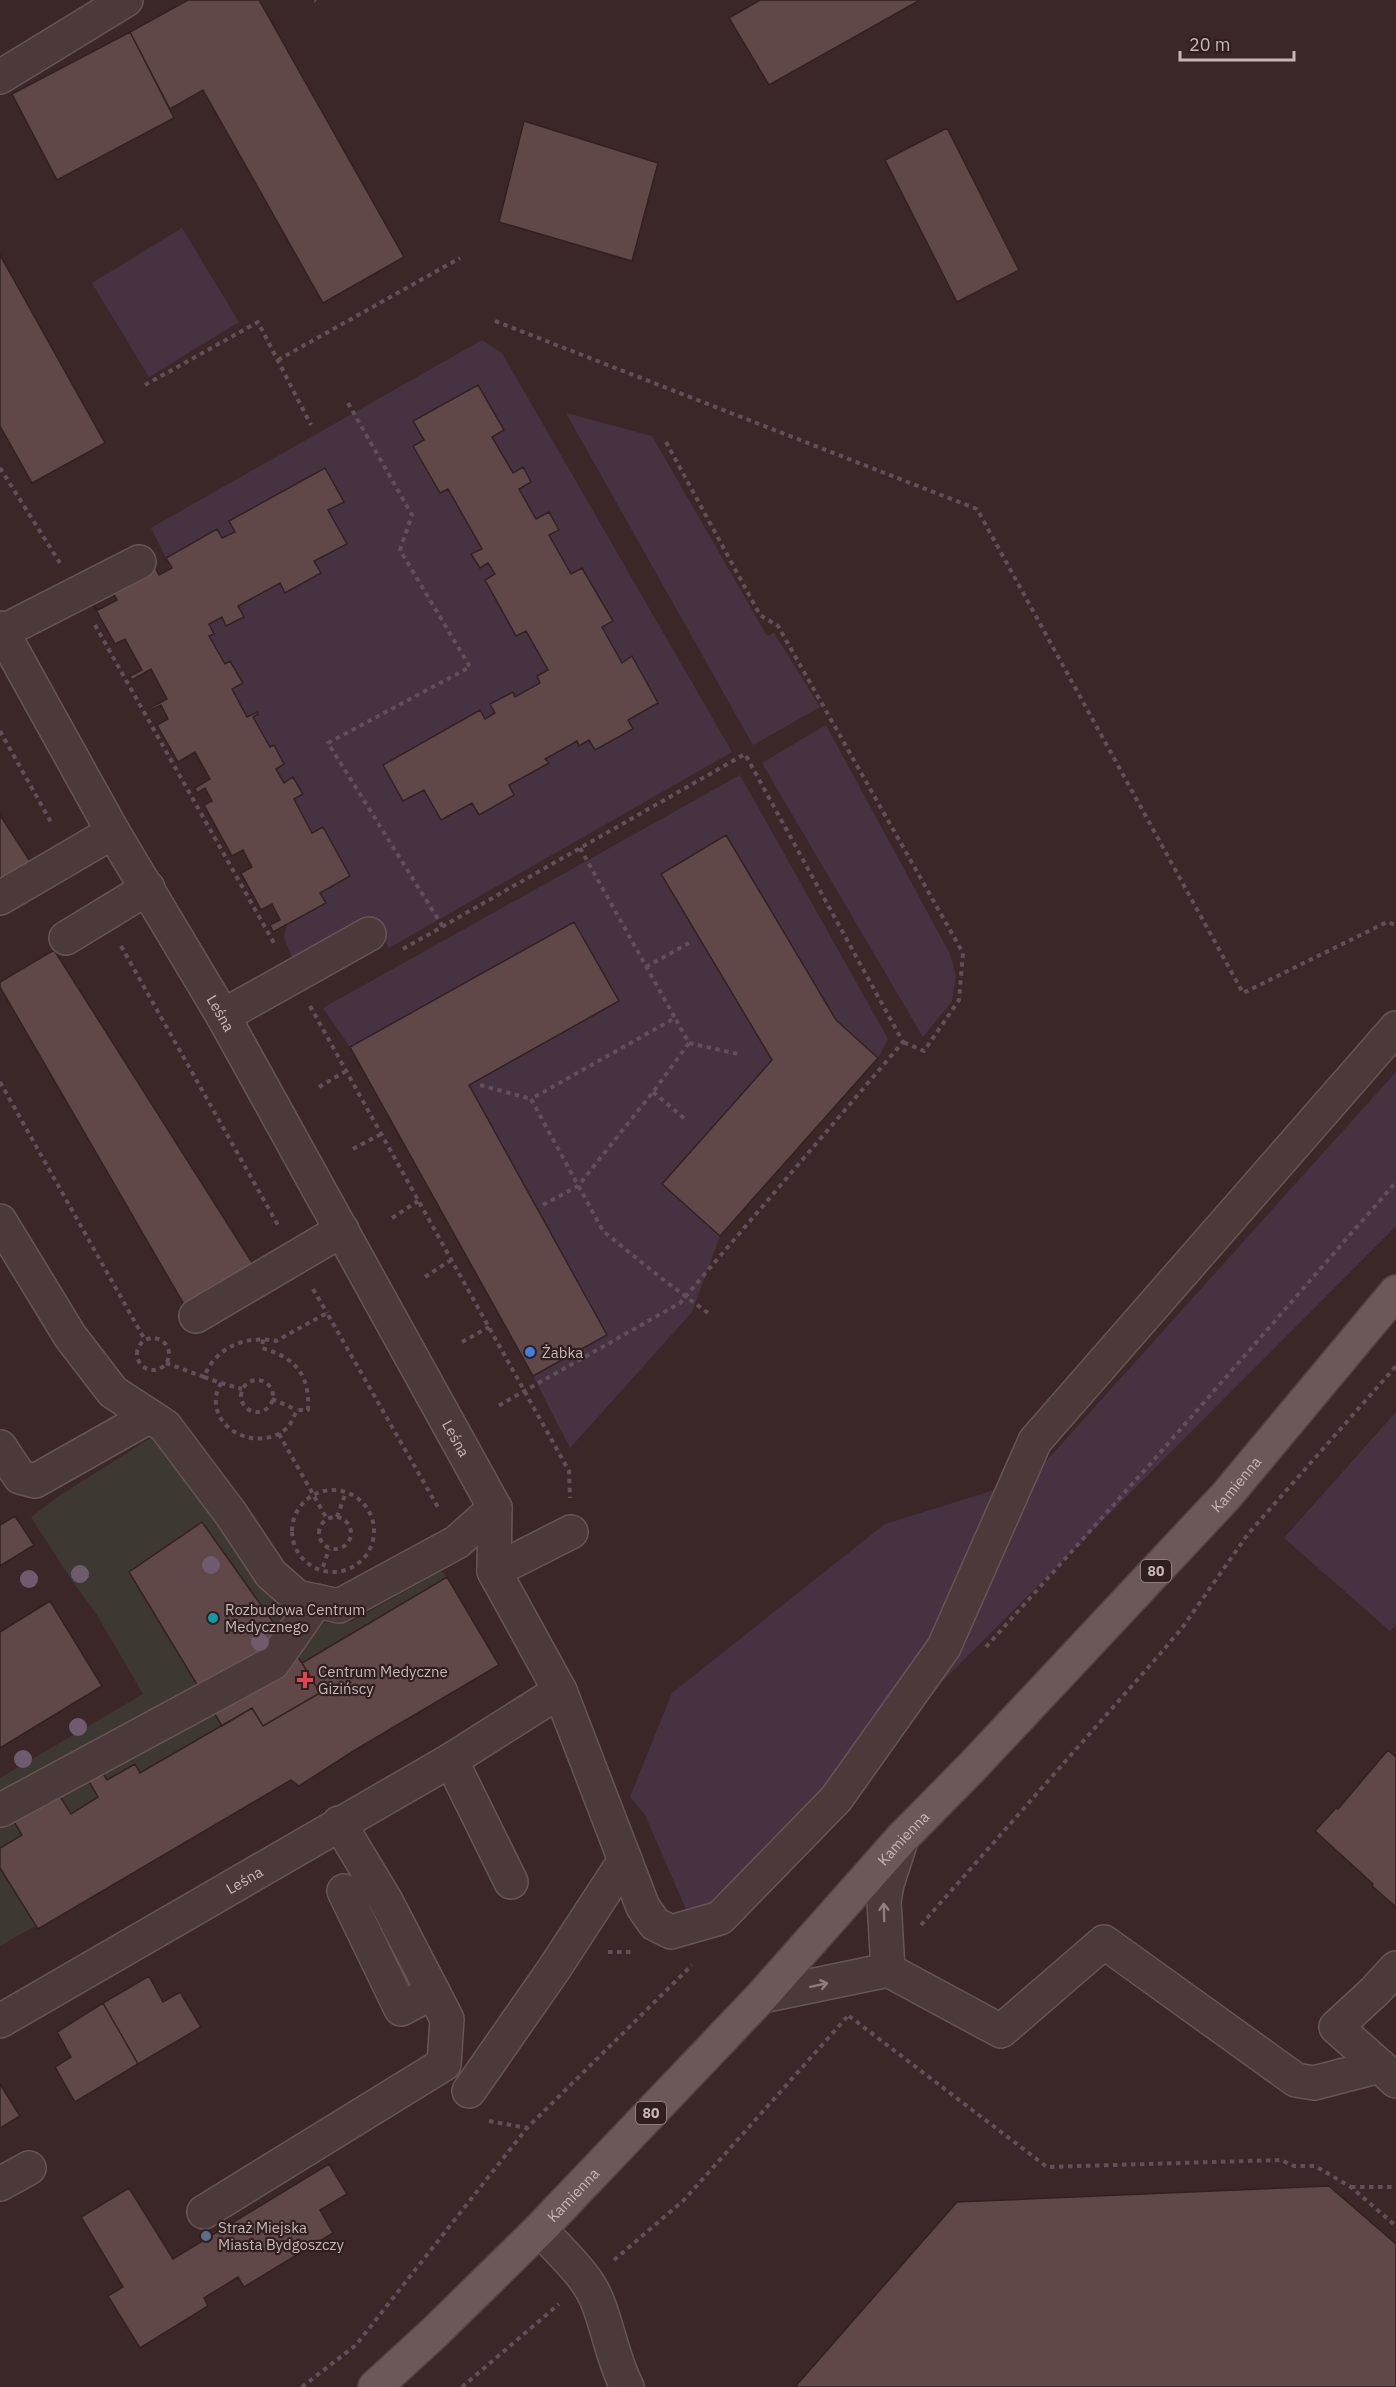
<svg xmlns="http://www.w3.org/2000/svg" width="1396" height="2387" viewBox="0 0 1396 2387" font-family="'IBM Plex Sans',sans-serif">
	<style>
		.medical { fill: #3e3832 }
		.green { fill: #473241 }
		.building { fill: #604849; stroke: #332122; stroke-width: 1.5 }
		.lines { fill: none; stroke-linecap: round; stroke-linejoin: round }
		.minor-casing { stroke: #675556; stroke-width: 36 }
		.major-casing { stroke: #554344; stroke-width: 36 }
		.path { stroke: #634f59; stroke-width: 4; stroke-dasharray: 4.5 4.5; stroke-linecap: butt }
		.minor { stroke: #4c3a3b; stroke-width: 33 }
		.major { stroke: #6c5859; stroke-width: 33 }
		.tree { fill: #6f5b6d }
		.oneway { stroke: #907e7f }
		.shop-dot { fill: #3f7fe0; stroke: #311f20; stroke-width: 2 }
		.culture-dot { fill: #0f9aa8; stroke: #311f20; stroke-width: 2 }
		.health-dot { fill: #e0444e; stroke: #311f20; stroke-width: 2 }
		.service-dot { fill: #5c6f8a; stroke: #311f20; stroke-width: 2 }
		.labels { text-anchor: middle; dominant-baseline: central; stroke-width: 4.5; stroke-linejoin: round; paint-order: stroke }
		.shield { fill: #311f20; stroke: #9a8989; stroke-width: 1.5 }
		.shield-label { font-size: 14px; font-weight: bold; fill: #c7b6b6 }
		.street-label { font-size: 15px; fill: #c7b6b6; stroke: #311f20 }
		.poi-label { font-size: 15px; fill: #c7b6b6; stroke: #311f20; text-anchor: start }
	</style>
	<rect width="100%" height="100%" fill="#3c2728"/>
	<path class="medical" d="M 162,1431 L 262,1584 L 290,1614 L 326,1623 L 351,1622 L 441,1571 L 447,1577 L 499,1665 L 355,1750 L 299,1786 L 291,1780 L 38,1929 L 35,1926 L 0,1946 L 0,1778 L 143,1694 L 97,1615 L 71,1579 L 31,1517 L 62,1494 Z"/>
	<path class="green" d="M 182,228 L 239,322 L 149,377 L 92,283 Z
		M 482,340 L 502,353 L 732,752 L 389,948 L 371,915 L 293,960 L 284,937 L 287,925 L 276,890 L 291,812 L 172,575 L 166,558 L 151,528 Z
		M 566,413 L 652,436 L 767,636 L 774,633 L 820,707 L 753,745 Z
		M 826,725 L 950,954 L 956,976 L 952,1001 L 923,1037 L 762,763 Z
		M 740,775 L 888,1039 L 878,1058 L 720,1236 L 692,1312 L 570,1448 L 533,1376 L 350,1047 L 323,1008 Z
		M 1396,1072 L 1396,1226 L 695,1930 L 645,1815 L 630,1797 L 672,1693 L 885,1524 L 1030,1479 Z
		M 1396,1412 L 1396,1625 L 1390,1631 L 1284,1538 Z"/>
	<path class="building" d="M 188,0 L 259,0 L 404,257 L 323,303 L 203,90 L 170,109 L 130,32 Z
		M 760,0 L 920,0 L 769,85 L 729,18 Z
		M 130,32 L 174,118 L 57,180 L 12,94 Z
		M 524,121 L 658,163 L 632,261 L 499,222 Z
		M 947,128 L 1019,270 L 957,302 L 885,160 Z
		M 0,255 L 105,443 L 32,483 L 0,426 Z
		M 478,385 L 504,430 L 492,437 L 513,473 L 523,467 L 531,482 L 519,489 L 536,519 L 549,512 L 559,530 L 549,535 L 571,574 L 582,568 L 613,621 L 602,627 L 622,663 L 632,656 L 658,703 L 628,720 L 633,729 L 595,750 L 589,740 L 579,746 L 577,741 L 545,759 L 549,763 L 509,785 L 514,795 L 479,815 L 472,803 L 441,820 L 424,790 L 403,801 L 383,765 L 480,710 L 485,719 L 495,713 L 490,704 L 513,692 L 515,697 L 540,683 L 537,676 L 548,670 L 526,631 L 516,636 L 485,580 L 495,574 L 488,563 L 480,568 L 471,554 L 482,549 L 448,489 L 440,493 L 413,446 L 424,440 L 413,421 Z
		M 325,468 L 344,502 L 328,510 L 347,544 L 314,561 L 321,573 L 285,593 L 280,583 L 238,606 L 244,617 L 226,626 L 222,617 L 209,624 L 214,634 L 209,636 L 225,664 L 230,661 L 243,683 L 232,689 L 247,717 L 257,712 L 258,714 L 253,717 L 270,747 L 274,745 L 284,764 L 276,769 L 284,783 L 293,777 L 303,794 L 294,799 L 312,833 L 323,827 L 350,876 L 320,893 L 326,903 L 273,932 L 270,925 L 280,920 L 272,904 L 261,910 L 241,873 L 252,867 L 243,850 L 232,856 L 204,805 L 212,801 L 205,788 L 197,793 L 195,788 L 210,779 L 195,752 L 178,762 L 157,725 L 168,719 L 161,705 L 151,710 L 150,708 L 167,699 L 151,669 L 132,680 L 130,676 L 142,670 L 125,639 L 115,644 L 91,601 L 98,610 L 117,600 L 111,589 L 154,565 L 159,575 L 172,568 L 166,558 L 217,529 L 222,538 L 235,532 L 229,521 Z
		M 0,815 L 33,866 L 0,888 Z
		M 726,835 L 836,1020 L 878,1058 L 720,1236 L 662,1184 L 772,1060 L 661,874 Z
		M 574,922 L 619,1001 L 469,1085 L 607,1335 L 533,1376 L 350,1047 Z
		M 54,950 L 253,1264 L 186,1308 L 0,987 L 0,982 Z
		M 15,1516 L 34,1545 L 0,1566 L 0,1525 Z
		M 202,1522 L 302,1663 L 320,1693 L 263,1726 L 252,1708 L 222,1726 L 129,1572 Z
		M 447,1577 L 499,1665 L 355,1750 L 299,1786 L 291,1780 L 38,1929 L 0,1868 L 0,1848 L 22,1835 L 11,1817 L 56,1790 L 71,1814 L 98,1797 L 87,1778 L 101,1770 L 107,1780 L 135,1764 L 140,1773 L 252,1708 L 263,1726 L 320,1693 L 302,1663 Z
		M 50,1601 L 102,1686 L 0,1748 L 0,1632 Z
		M 1388,1750 L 1396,1757 L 1396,1907 L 1372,1886 L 1373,1884 L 1315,1831 L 1336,1808 L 1338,1809 Z
		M 149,1976 L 163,2002 L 180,1992 L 201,2027 L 138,2064 L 103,2003 Z
		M 103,2003 L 138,2064 L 75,2102 L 55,2067 L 71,2057 L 57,2032 Z
		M 0,2084 L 20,2116 L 0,2128 Z
		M 329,2164 L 347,2194 L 320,2210 L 333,2233 L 244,2287 L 238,2277 L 204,2298 L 208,2306 L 140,2348 L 108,2296 L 123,2287 L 81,2217 L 129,2188 L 173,2259 Z
		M 1329,2186 L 1396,2244 L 1396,2387 L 795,2387 L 957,2202 Z"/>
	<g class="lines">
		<defs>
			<g id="minor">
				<path d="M 0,77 L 126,0"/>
				<path id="s1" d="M 0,628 L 113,832 L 223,1016 L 495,1508 L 494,1571 L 560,1691 L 643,1907 L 655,1924 L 671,1932 L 720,1918 L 836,1799 L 944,1647 L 1035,1441 L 1396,1028"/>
				<path d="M 2,632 L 139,562"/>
				<path d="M 0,898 L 113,832"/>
				<path d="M 66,938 L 148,888"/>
				<path d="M 223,1016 L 369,934"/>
				<path d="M 0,1221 L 70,1336 L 113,1392 L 165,1426 L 231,1514 L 271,1574 L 297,1597 L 339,1606 L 457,1542 L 495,1508"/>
				<path d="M 196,1316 L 342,1230"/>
				<path d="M 0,1447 L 20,1477 L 35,1481 L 150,1416"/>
				<path d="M 494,1571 L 571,1532"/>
				<path d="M 451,1760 L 511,1882"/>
				<path d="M 1,1810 L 273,1663 L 316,1601"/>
				<path d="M 344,1891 L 401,2009 L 433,1992"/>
				<path d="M 888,1970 L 884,1901 L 887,1884 L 902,1838"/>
				<path d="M 762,1996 L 888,1970 L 1001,2031 L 1104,1942 L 1296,2080 L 1314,2083 L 1380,2066 L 1396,2081"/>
				<path id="s2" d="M 0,2021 L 451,1760 L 560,1691"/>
				<path d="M 1380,2066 L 1336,2027 L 1375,1991 L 1396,1968"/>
				<path d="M 469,2091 L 554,1969 L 625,1860"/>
				<path d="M 0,2184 L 29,2168"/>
				<path d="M 204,2212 L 444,2064 L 447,2019 L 386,1901 L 339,1823"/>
				<path d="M 540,2229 C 560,2252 588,2275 598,2303 C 609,2331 613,2360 627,2387"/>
			</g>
			<g id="major">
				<path id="s3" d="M 375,2387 L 434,2333 L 540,2229 L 762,1996 L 902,1838 L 972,1767 L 1226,1496 L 1396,1292"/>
			</g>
		</defs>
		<use href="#minor" class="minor-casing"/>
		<use href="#major" class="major-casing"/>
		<path class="path" d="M 315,0 L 316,1
			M 495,321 L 977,509 L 1243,993 L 1387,922 L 1396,925
			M 278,360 L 460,258
			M 145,385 L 258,322 L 311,425
			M 348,403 L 412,515 L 400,550 L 470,667 L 328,743 L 443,927
			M 666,442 L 760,615 L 778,626 L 963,953 L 959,1000 L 924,1051 L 903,1042
			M 0,468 L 60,563
			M 95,625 L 275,945
			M 0,731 L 52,824
			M 580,848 L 675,1018 L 531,1099 L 603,1231 L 661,1278 L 708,1313
			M 121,946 L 279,1227
			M 403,949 L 745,754 L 903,1042 L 680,1303 L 498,1406
			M 646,967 L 689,943
			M 310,1006 L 569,1471 L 570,1498
			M 689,1043 L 738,1054
			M 0,1082 L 145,1340
			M 480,1085 L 531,1099
			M 319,1087 L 346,1071
			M 653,1092 L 685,1119
			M 353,1149 L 381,1134
			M 543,1205 L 578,1186 L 653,1092 L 689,1043 L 675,1018
			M 392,1218 L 418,1201
			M 425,1277 L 451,1260
			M 313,1289 L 327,1313
			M137 1354a16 16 0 1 1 32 0a16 16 0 1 1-32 0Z
			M 462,1342 L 489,1327
			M 166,1363 L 204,1377 C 216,1347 245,1335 276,1341 L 327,1313 L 439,1509
			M 204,1377 L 221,1383 C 219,1387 217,1392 216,1396 C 212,1434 263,1452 288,1427 C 292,1422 294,1416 297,1410 L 308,1410 C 310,1375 296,1358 262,1348 L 263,1339
			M241 1396a16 16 0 1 1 32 0a16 16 0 1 1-32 0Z
			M 221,1383 L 242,1389
			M 272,1399 L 297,1410
			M 279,1434 L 327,1519
			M292 1531a41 41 0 1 1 82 0a41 41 0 1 1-82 0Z
			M319 1533a16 16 0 1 1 32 0a16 16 0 1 1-32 0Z
			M 337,1517 L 346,1492
			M 323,1567 L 329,1549
			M 986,1647 L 1152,1462 L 1396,1182
			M 921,1925 L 1160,1654 L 1182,1628 L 1248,1534 L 1396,1366
			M 608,1952 L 631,1952
			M 849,2016 L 1047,2167 L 1281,2160 L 1294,2166 L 1315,2166 L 1351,2187 L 1396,2226
			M 489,2121 L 527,2128 L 692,1965
			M 1351,2187 L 1396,2187
			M 614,2260 L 684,2200 L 847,2017
			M 302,2387 L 356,2345 L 527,2128
			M 462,2387 L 559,2304"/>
		<use href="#minor" class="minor"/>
		<use href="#major" class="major"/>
	</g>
	<g class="tree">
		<circle cx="211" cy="1565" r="9"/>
		<circle cx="80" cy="1574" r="9"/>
		<circle cx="29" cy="1579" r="9"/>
		<circle cx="260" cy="1642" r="9"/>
		<circle cx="78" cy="1727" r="9"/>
		<circle cx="23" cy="1759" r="9"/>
	</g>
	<defs><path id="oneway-shaft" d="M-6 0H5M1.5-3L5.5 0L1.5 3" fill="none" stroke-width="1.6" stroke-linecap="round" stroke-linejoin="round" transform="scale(1.5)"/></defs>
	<g class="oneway">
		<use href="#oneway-shaft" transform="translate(884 1912) rotate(-91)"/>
		<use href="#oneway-shaft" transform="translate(819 1985) rotate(-12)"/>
	</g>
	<circle class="shop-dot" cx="530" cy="1352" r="6"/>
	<circle class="culture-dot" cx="213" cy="1618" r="6"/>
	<path class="health-dot" d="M302 1671h6v6h6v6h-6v6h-6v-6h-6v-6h6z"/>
	<circle class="service-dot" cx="206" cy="2236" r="6"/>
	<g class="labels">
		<g class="shield">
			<rect x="1141" y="1560" width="30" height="22" rx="4.5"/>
			<rect x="636" y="2102" width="30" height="22" rx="4.5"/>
		</g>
		<g class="shield-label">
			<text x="1156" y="1571">80</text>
			<text x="651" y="2113">80</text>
		</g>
		<g class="street-label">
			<text stroke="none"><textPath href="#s1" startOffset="444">Leśna</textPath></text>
			<text stroke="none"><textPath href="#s1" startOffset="930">Leśna</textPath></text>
			<text stroke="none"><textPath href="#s3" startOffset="1248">Kamienna</textPath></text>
			<text stroke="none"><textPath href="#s3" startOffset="762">Kamienna</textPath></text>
			<text stroke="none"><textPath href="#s2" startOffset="282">Leśna</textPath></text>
			<text stroke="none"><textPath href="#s3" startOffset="276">Kamienna</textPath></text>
		</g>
		<g class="poi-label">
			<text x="542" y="1352">Żabka</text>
			<text x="225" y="1609">Rozbudowa Centrum<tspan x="225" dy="17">Medycznego</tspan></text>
			<text x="318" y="1671">Centrum Medyczne<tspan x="318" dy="17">Gizińscy</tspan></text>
			<text x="218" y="2227">Straż Miejska<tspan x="218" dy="17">Miasta Bydgoszczy</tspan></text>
		</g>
	</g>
	<path d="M1180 51v9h114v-9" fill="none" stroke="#c7b6b6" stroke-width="3"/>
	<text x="1189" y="51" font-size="18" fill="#c7b6b6" stroke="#311f20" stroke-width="4.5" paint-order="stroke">20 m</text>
</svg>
